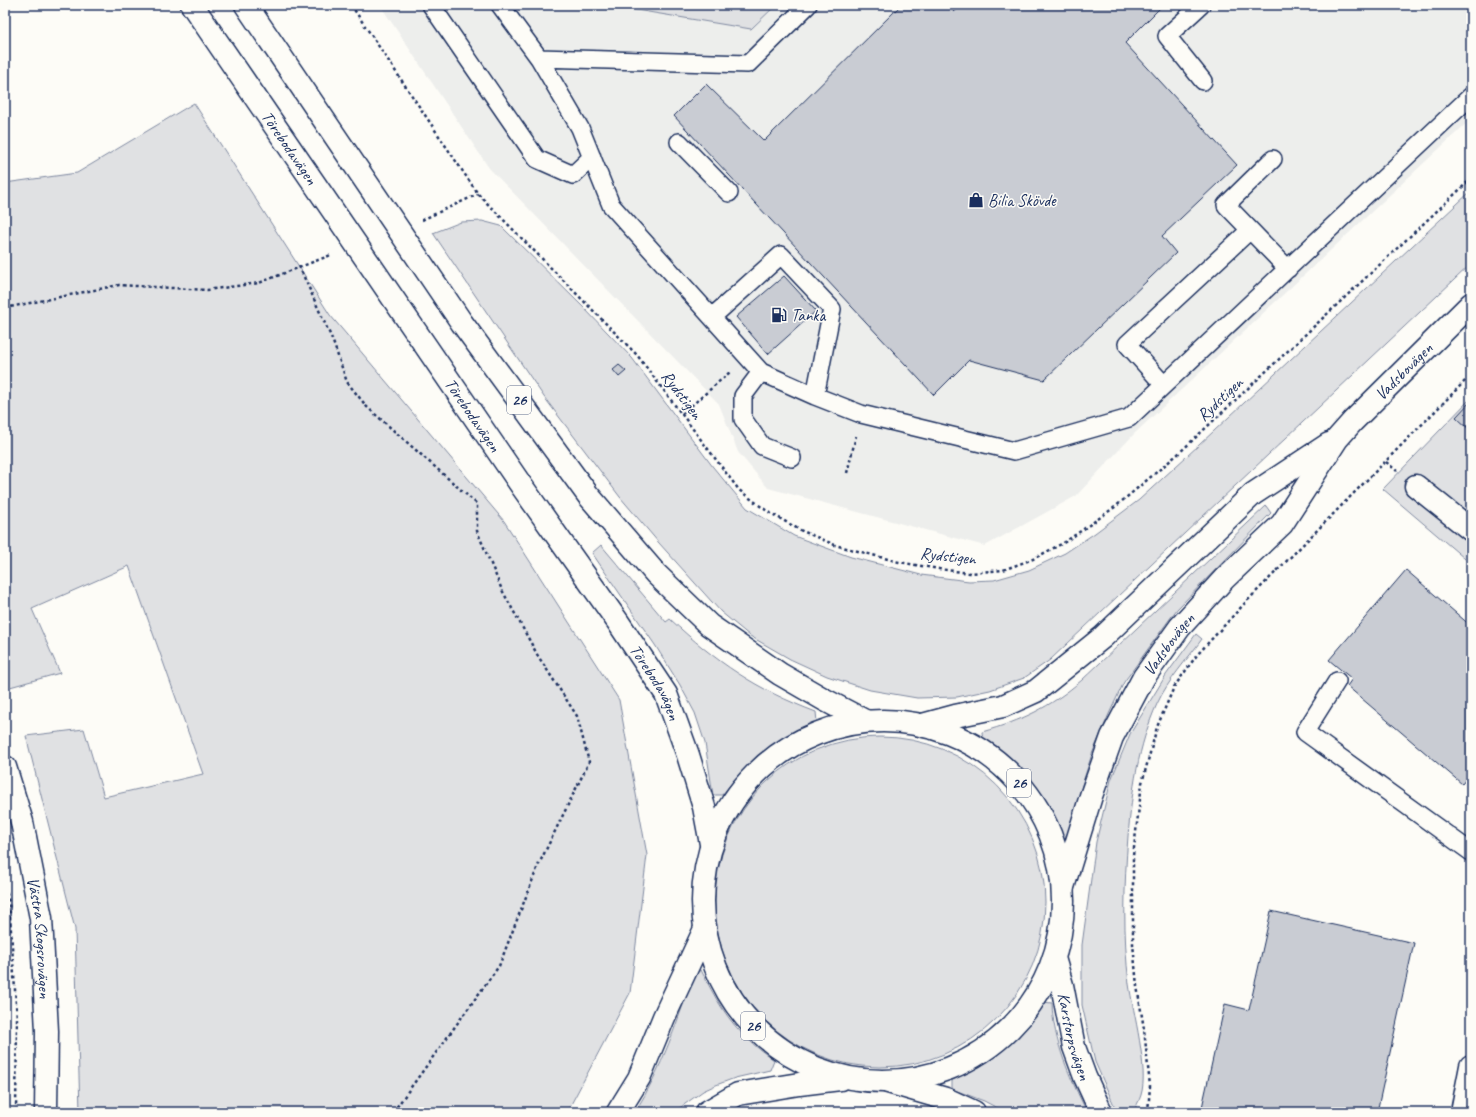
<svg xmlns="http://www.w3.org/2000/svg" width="1476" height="1117" viewBox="0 0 1476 1117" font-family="Caveat,sans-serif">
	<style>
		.built { fill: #edeeec }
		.green { fill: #e0e1e3; stroke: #7e88a0 }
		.building { fill: #c9ccd3; stroke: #1b2f5e }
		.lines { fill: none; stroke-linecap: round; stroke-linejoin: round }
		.service-casing { stroke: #1b2f5e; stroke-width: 20 }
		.minor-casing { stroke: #1b2f5e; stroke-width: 25 }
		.tertiary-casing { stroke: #1b2f5e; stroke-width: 25 }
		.secondary-casing { stroke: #1b2f5e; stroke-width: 25 }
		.trunk-casing { stroke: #1b2f5e; stroke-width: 25 }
		.path { stroke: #1b2f5e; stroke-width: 2.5; stroke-dasharray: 3 3; stroke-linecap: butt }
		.service { stroke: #fdfcf7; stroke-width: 17 }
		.minor { stroke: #fdfcf7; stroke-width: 22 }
		.tertiary { stroke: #fdfcf7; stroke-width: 22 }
		.secondary { stroke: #fdfcf7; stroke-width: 22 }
		.trunk { stroke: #fdfcf7; stroke-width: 22 }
		.labels { text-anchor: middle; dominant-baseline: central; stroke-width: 3; stroke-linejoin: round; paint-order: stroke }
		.shield { fill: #fdfcf7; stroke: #5f6c8c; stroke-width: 1 }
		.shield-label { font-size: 16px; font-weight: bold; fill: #1b2f5e }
		.street-label { font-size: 17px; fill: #1b2f5e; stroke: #fdfcf7 }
		.poi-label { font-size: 17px; fill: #1b2f5e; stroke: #fdfcf7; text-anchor: start }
	</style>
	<rect width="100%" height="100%" fill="#fdfcf7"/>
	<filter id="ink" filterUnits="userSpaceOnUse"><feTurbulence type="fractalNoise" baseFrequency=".025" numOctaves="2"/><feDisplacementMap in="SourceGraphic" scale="8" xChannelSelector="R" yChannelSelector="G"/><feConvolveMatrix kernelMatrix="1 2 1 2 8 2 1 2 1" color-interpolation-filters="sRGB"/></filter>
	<g filter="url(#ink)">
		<path class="built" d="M 380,5 L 615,5 L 618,7 L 751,29 L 776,5 L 1460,5 L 1471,17 L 1471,119 L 1135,433 L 1076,496 L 985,546 L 768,488 L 738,452 L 719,404 L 489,168 Z"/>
		<path class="green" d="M 615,5 L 776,5 L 751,29 L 618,7 Z
			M 194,103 L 330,315 L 504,521 L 619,700 L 647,855 L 630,993 L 567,1112 L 80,1112 L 75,929 L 26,736 L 84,729 L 104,797 L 203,774 L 129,566 L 32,609 L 60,673 L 10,687 L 5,679 L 5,183 L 77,173 Z
			M 1471,191 L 1471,264 L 1050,660 L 1024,678 L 990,690 L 957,697 L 917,698 L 870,690 L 827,676 L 790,659 L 750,636 L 721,612 L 659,543 L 620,497 L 544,397 L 433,233 L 461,222 L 482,221 L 501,226 L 584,308 L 632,358 L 713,467 L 747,508 L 794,536 L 851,557 L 921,575 L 969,581 L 994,580 L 1029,570 L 1065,553 L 1095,533 L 1139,500 L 1199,445 Z
			M 1471,398 L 1471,564 L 1383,489 Z
			M 1266,506 L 1271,513 L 1177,609 L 1124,682 L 1109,714 L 1092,754 L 1082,785 L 1069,836 L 1059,836 C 1049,811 1034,785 1014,766 C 1004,757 993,749 983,741 L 982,732 C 1023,720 1049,708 1082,680 Z
			M 601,545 L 666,622 L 670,619 C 716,662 757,690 816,712 L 817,722 C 777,739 749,760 722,795 L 713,795 L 705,743 L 695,713 L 680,685 L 655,645 L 592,553 Z
			M 1196,634 L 1202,639 C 1187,660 1168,680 1157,704 C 1138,746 1132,791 1128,836 C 1124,886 1123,935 1129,984 C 1133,1012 1149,1070 1141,1095 C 1139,1101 1136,1107 1133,1112 L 1117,1112 L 1095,1062 L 1082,1005 L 1082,945 L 1096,842 L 1111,780 L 1130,734 L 1166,675 Z
			M715 902a165 165 0 1 1 330 0a165 165 0 1 1-330 0Z
			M 701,970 C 714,996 728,1022 750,1041 C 757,1048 766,1054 774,1060 L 770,1070 L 735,1078 L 716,1085 L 703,1091 L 674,1112 L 635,1112 C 662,1069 678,1020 694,972 L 697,972 Z
			M 1042,1002 L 1052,1003 C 1053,1041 1070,1078 1087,1112 L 1005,1112 L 984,1101 L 952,1089 L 952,1080 C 988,1063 1022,1038 1042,1002 Z"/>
		<path class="building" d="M 901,5 L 947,5 L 954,12 L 962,5 L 1163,5 L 1125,43 L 1237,165 L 1162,236 L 1176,253 L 1044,380 L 969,360 L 934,395 L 674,116 L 706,84 L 764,141 Z
			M 784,276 L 816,311 L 768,354 L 736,317 Z
			M 619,365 L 626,371 L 619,377 L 613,370 Z
			M 1470,402 L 1471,403 L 1471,429 L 1470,430 L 1456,417 Z
			M 1406,570 L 1471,626 L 1471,773 L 1462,784 L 1347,686 L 1352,679 L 1329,660 Z
			M 1271,911 L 1414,943 L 1377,1112 L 1201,1112 L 1225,1004 L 1249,1010 Z"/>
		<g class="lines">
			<defs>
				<path id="service" d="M 431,5 L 537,159 L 573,175 L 592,157
					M 500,5 L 539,58 L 580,128 L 611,205 L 761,372 L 815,396 L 861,414 L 1014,451 L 1129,418 L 1471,96
					M 1201,5 L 1167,36 L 1203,81
					M 539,58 L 748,64 L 808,5
					M 679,142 L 729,193
					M 1273,159 L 1226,205 L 1288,269
					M 712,317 L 781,255 L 832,309 L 815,396
					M 761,372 L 743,396 L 743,419 L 762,446 L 792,458
					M 1164,385 L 1127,344 L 1250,230
					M 1337,681 L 1305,732 L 1471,852"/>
				<path id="minor" d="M 1416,486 L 1471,530
					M 1462,1112 L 1471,1066"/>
				<g id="tertiary">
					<path id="s1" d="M 5,767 L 22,822 L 41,918 L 47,1031 L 46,1112"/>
				</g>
				<g id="secondary">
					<path d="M 922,725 L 955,716 L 1003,706 L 1036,691 L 1103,637 L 1253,494 L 1329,444"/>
					<path id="s2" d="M 1063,887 L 1091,796 L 1112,737 L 1144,677 L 1180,627 L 1224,579 L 1282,524 L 1337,439 L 1353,421 L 1471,304"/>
					<path id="s3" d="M 1054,958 L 1062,985 L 1074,1047 L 1085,1077 L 1101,1112"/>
					<path d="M 888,1082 L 946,1099 L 974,1112"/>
				</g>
				<g id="trunk">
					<path id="s4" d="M 192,5 L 523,488 L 618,622 L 666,694 L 688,755 L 704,807 L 711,844"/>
					<path d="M 246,5 L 462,323 L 588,495 L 656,574 L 709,625 L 780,674 L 825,700 L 865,721"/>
					<circle cx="883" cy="901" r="180"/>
					<path d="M 618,1112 L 639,1078 L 664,1017 L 704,931"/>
					<path d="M 707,1112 L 738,1094 L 799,1084 L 840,1079"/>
				</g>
			</defs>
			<use href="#service" class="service-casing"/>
			<use href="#minor" class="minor-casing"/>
			<use href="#tertiary" class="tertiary-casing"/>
			<use href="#secondary" class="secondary-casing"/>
			<use href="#trunk" class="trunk-casing"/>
			<path class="path" d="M 351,5 L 478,194 L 637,355 L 739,490 L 767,511 L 800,530 L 835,545 L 899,562 L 939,569 L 970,573 L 1003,570 L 1033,559 L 1065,542 L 1115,507 L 1178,454 L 1471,179
				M 422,220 L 478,194
				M 299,266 L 332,339 L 347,382 L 367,407 L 477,504 L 477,531 L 502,590 L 538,656 L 577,716 L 589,762 L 538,866 L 499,966 L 393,1112
				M 5,308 L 119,285 L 207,290 L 259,283 L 331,255
				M 682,414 L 730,372
				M 1386,462 L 1397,471
				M 847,473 L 856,436
				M 5,887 L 9,902 L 17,1019 L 16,1112
				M 1148,1112 L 1150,1086 L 1144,1029 L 1137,986 L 1133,944 L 1133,856 L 1142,783 L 1157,727 L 1174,687 L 1197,655 L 1245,603 L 1471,375"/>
			<use href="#service" class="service"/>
			<use href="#minor" class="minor"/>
			<use href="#tertiary" class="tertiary"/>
			<use href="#secondary" class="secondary"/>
			<use href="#trunk" class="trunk"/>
		</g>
	</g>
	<defs>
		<symbol id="shop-bare" viewBox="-9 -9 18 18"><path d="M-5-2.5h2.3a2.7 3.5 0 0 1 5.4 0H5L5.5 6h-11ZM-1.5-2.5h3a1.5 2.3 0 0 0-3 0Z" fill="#1b2f5e" stroke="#fdfcf7" stroke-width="2.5" paint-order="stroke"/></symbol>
		<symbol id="fuel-bare" viewBox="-9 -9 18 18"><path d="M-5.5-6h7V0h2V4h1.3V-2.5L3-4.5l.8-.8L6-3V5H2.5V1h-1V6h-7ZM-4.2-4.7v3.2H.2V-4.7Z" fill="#1b2f5e" stroke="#fdfcf7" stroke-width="2.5" paint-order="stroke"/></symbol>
	</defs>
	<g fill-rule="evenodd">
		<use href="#shop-bare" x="965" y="189" width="22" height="22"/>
		<use href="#fuel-bare" x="768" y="304" width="22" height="22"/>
	</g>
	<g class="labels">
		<g class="shield">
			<rect x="507" y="386" width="24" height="28" rx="3"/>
			<rect x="1007" y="769" width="24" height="28" rx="3"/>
			<rect x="741" y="1012" width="24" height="28" rx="3"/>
		</g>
		<g class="shield-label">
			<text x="519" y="400">26</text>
			<text x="1019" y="783">26</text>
			<text x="753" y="1026">26</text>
		</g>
		<g class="street-label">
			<text stroke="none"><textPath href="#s4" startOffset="173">Törebodavägen</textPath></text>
			<text stroke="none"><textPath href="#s2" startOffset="629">Vadsbovägen</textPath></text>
			<text transform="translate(682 395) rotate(53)">Rydstigen</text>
			<text transform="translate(1220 399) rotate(-43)">Rydstigen</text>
			<text stroke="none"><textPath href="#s4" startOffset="497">Törebodavägen</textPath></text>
			<text transform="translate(948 556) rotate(6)">Rydstigen</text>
			<text stroke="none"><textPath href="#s2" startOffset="267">Vadsbovägen</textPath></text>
			<text stroke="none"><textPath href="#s4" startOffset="821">Törebodavägen</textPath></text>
			<text stroke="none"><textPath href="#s1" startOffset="175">Västra Skogsrovägen</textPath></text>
			<text stroke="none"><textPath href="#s3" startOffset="81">Karstorpsvägen</textPath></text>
		</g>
		<g class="poi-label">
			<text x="988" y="200">Bilia Skövde</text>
			<text x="791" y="315">Tanka</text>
		</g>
	</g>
	<rect width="1476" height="1117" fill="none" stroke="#fdfcf7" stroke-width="20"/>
	<rect x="10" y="10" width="1456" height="1097" fill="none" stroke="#1b2f5e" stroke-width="1.5" filter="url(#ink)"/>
</svg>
